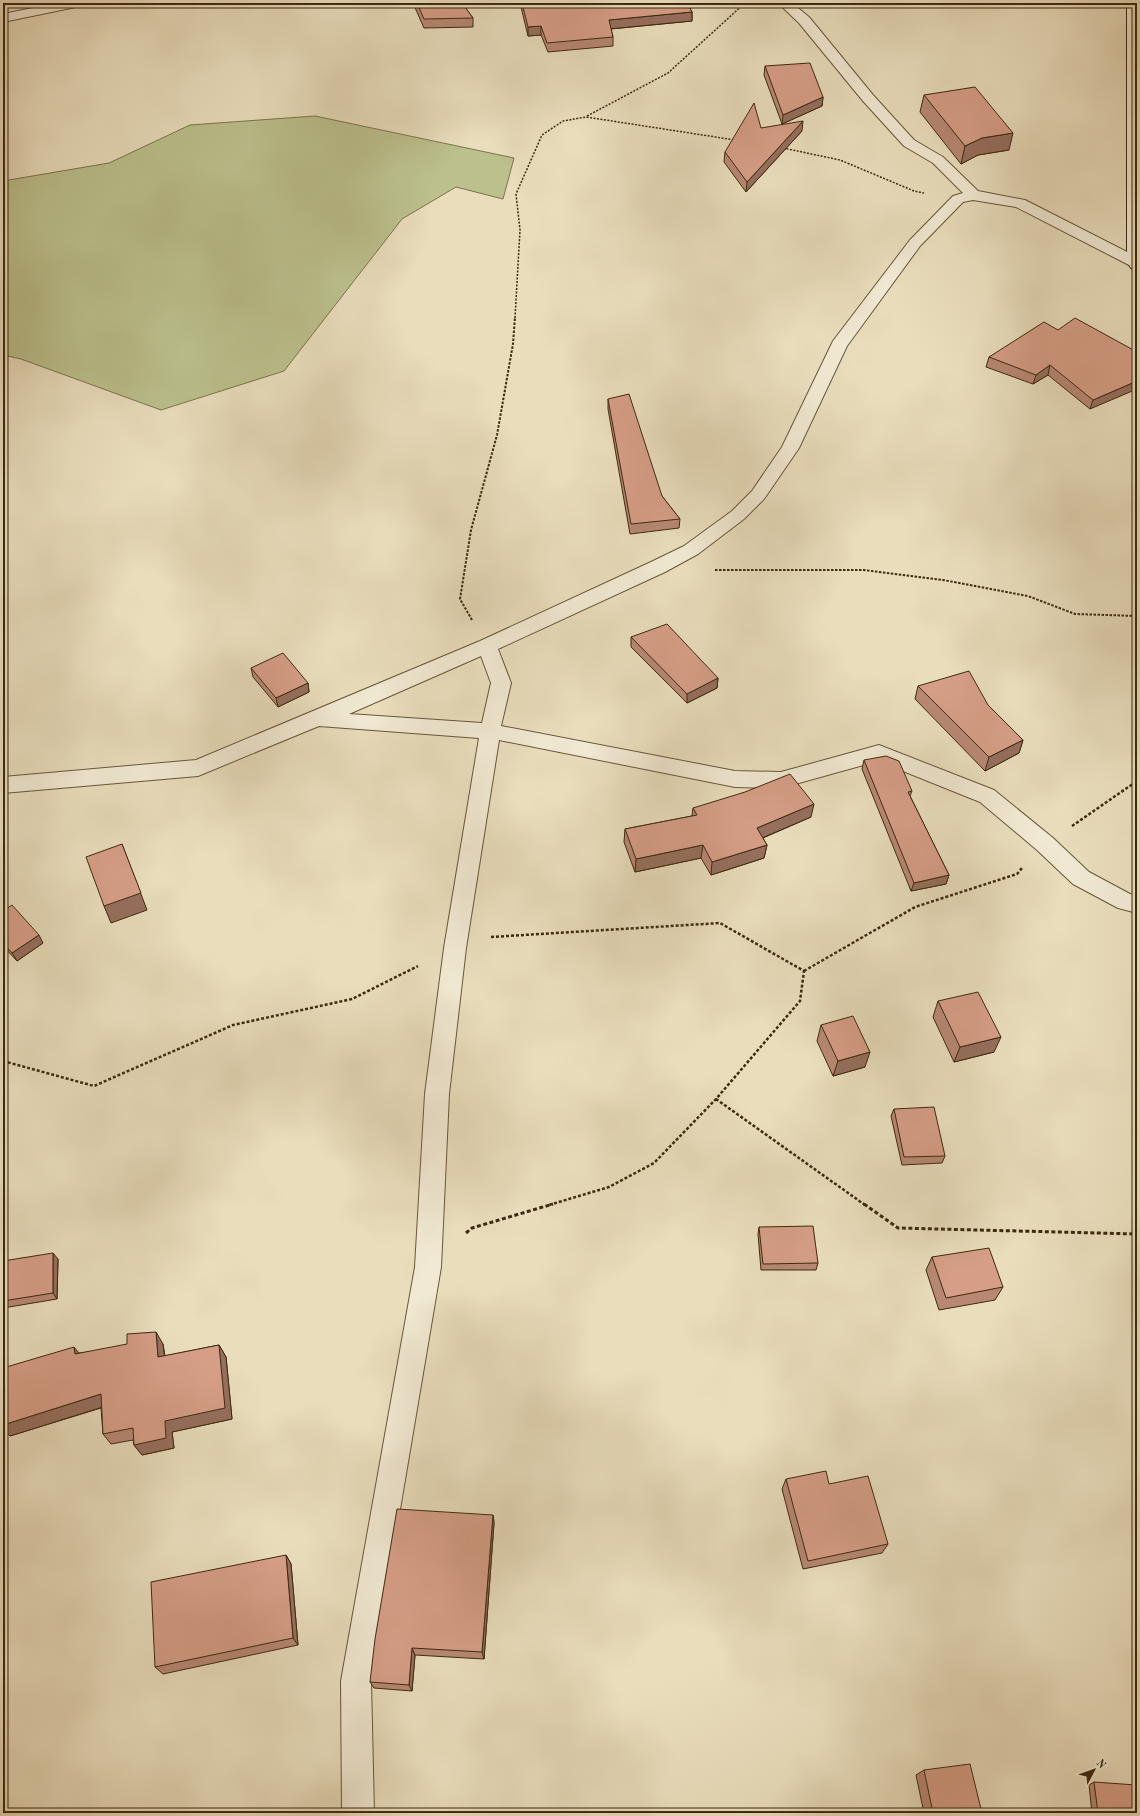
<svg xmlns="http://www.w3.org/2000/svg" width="1140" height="1816" viewBox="0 0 1140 1816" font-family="'Old Standard TT',serif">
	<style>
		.green { fill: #bbc08d; stroke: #7c744e }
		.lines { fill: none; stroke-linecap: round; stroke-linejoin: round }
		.street-casing { stroke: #68563a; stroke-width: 2 }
		.secondary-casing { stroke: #3d290f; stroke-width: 2 }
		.path-far3 { stroke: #3d290f; stroke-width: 1.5; stroke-dasharray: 2 1.5; stroke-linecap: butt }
		.path-far2 { stroke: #3d290f; stroke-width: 2; stroke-dasharray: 2.5 1.5; stroke-linecap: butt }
		.path-far1 { stroke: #3d290f; stroke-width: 2.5; stroke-dasharray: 3 2; stroke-linecap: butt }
		.path { stroke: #3d290f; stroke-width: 3; stroke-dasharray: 4 2.5; stroke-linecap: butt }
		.street { fill: #f1e9d3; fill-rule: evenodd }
		.secondary { fill: #f1e9d3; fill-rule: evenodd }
		.wall { fill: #b88874; stroke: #3d290f }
		.shaded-wall { fill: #966f5e; stroke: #3d290f }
		.building { fill: #d69e87; stroke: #3d290f }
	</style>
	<rect width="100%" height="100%" fill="#e9ddbc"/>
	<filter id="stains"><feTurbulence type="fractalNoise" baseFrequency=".005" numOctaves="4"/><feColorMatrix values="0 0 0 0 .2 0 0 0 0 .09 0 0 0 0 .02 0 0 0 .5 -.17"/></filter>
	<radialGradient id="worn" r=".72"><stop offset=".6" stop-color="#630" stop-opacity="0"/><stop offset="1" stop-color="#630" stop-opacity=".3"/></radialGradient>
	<path class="green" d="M 315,116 L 514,158 L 503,199 L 456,187 L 402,219 L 284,371 L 161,410 L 21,359 L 3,355 L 3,181 L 109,163 L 190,125 Z"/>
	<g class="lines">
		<defs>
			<path id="street" d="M 57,3 L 82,3 L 81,6 L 76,7 L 3,22 L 3,14 Z
				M 778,3 L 792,3 L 809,17 L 873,95 L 914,140 L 943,157 L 978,191 L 1025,200 L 1137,257 L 1137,266 L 1129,265 L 1016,207 L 973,200 L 963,202 L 920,246 L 847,346 L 799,448 L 764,499 L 744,519 L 698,554 L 665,572 L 498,649 L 511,683 L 501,726 L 735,771 L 781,772 L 879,745 L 994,790 L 1053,838 L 1089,872 L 1130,894 L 1137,895 L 1137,913 L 1118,908 L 1073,884 L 1037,850 L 980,802 L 878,761 L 781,788 L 735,787 L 499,740 L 466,948 L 449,1094 L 441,1267 L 371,1681 L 374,1813 L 342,1813 L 341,1681 L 415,1267 L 425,1094 L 444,948 L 479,738 L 319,726 L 198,776 L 3,793 L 3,777 L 196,760 L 480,641 L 651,562 L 684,546 L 732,511 L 752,491 L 782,447 L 833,341 L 910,240 L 953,196 L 963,193 L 933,163 L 904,146 L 863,101 L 799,23 ZM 481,656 L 491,683 L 482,723 L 349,714 Z"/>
			<path id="secondary" d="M 1127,3 L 1137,3 L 1137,270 L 1131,268 L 1127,262 Z"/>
		</defs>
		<use href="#street" class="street-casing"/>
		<use href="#secondary" class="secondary-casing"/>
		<path class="path-far3" d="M 587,116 L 668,73 L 745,3
			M 783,148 L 840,160 L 914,191 L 924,193
			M 515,318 L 520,230 L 516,194 L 542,135 L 563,121 L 586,117 L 735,140"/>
		<path class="path-far2" d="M 715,570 L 864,570 L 943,580 L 1028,596 L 1075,614 L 1137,616
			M 472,620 L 460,599 L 471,530 L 497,435 L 513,344 L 515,317"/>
		<path class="path-far1" d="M 1072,826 L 1137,781
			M 491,937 L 720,923 L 804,971 L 800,1001 L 716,1099 L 654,1163 L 609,1187 L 549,1205
			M 804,971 L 915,907 L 1017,874 L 1022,868
			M 3,1061 L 94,1086 L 233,1025 L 352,999 L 418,966
			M 716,1099 L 865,1205"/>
		<path class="path" d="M 864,1204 L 898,1228 L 1137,1234
			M 466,1233 L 472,1228 L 553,1204"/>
		<use href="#street" class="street"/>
		<use href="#secondary" class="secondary"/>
	</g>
	<path class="wall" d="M 413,3 L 462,3 L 473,18 L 473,27 L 424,28 Z
		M 520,3 L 687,3 L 692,12 L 692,21 L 611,29 L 613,37 L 613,46 L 548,52 L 541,35 L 528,36 Z
		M 765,66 L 823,97 L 822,106 L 782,124 L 764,75 Z
		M 924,95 L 1009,150 L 978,155 L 961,164 L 920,112 Z
		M 802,131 L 746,192 L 724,162 L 725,152 Z
		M 1058,330 L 1137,352 L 1090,409 L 1048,375 L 1033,384 L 986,367 L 989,357 Z
		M 608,399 L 662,496 L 680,519 L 679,528 L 630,534 L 608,409 Z
		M 631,637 L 718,678 L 717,688 L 687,703 L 631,647 Z
		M 251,668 L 308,683 L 309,692 L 278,707 L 253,677 Z
		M 918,686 L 988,705 L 1023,740 L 1019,753 L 985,771 L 915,699 Z
		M 864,760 L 912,791 L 910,796 L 949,875 L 946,884 L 911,891 L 862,769 Z
		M 693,808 L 811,817 L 763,838 L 767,845 L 764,858 L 711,875 L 701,858 L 635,872 L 624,842 L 625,829 L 692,816 Z
		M 3,911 L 43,943 L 17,961 L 3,946 Z
		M 938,1001 L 994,1052 L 954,1062 L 933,1017 Z
		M 821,1025 L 865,1067 L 833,1076 L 817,1041 Z
		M 894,1109 L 945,1156 L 942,1163 L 902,1165 L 891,1116 Z
		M 759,1227 L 818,1263 L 816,1270 L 761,1270 L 758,1234 Z
		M 932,1257 L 1003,1287 L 995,1300 L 939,1310 L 926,1270 Z
		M 58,1259 L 57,1299 L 3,1308 L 3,1261 Z
		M 163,1344 L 165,1356 L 219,1345 L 226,1357 L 232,1419 L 172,1432 L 174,1448 L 142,1455 L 134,1445 L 133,1440 L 111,1444 L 103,1434 L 101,1408 L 10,1436 L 79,1353 Z
		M 786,1479 L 888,1544 L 882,1553 L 803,1569 L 782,1489 Z
		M 493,1515 L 494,1523 L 484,1659 L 415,1655 L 412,1691 L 374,1688 L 370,1682 Z
		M 286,1555 L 291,1564 L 298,1645 L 163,1674 L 155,1667 Z
		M 924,1770 L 982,1813 L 924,1813 L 916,1775 Z
		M 1094,1782 L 1137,1813 L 1092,1813 L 1089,1785 Z"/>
	<path class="shaded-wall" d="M 692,12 L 692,21 L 609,29 L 609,20 Z
		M 541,26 L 541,35 L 528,36 L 528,27 Z
		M 823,97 L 822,106 L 782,124 L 783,115 Z
		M 803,121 L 802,131 L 746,192 L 747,182 Z
		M 1013,133 L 1009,150 L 978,155 L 961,164 L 965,146 L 982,138 Z
		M 1050,365 L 1048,375 L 1033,384 L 1036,375 Z
		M 1137,381 L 1137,389 L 1090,409 L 1093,400 Z
		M 718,678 L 717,688 L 687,703 L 687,694 Z
		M 308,683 L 309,692 L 278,707 L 276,698 Z
		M 1023,740 L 1019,753 L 985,771 L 989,757 Z
		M 814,804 L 811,817 L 755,841 L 757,828 Z
		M 122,844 L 147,910 L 111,923 L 104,906 Z
		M 703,845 L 701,858 L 635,872 L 636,859 Z
		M 767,845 L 764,858 L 711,875 L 712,862 Z
		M 949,875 L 946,884 L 911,891 L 914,883 Z
		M 39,935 L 43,943 L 17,961 L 12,953 Z
		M 1001,1037 L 994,1052 L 954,1062 L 960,1047 Z
		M 870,1052 L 865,1067 L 833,1076 L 838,1061 Z
		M 53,1253 L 58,1259 L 57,1299 L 53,1293 Z
		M 156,1332 L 163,1344 L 166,1368 L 158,1357 Z
		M 219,1345 L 226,1357 L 232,1419 L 172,1432 L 174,1448 L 142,1455 L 134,1445 Z
		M 74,1347 L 83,1358 L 75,1354 Z
		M 101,1394 L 109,1405 L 10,1436 L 3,1429 L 3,1425 Z
		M 493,1515 L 494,1523 L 484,1659 L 482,1652 Z
		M 286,1555 L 291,1564 L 298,1645 L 293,1638 Z
		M 412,1648 L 415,1655 L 412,1691 L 409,1685 Z"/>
	<path class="building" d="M 417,3 L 462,3 L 473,18 L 424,19 Z
		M 522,3 L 687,3 L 692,12 L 609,20 L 613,37 L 547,43 L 541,26 L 528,27 Z
		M 810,63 L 823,97 L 783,115 L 765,66 Z
		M 975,87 L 1013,133 L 982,138 L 965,146 L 924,95 Z
		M 754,103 L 761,128 L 803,121 L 747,182 L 725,152 Z
		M 1075,318 L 1137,352 L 1137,381 L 1093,400 L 1050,365 L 1036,375 L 989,357 L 1044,322 L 1058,330 Z
		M 629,394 L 662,496 L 680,519 L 631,524 L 608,399 Z
		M 667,624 L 718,678 L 687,694 L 631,637 Z
		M 283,653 L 308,683 L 276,698 L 251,668 Z
		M 969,671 L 988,705 L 1023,740 L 989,757 L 918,686 Z
		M 886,756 L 899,761 L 912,791 L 908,792 L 949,875 L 914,883 L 864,760 Z
		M 790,774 L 814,804 L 757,828 L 767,845 L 712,862 L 703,845 L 636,859 L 625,829 L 697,815 L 693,808 L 745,792 Z
		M 122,844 L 141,893 L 104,906 L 86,857 Z
		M 12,905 L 39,935 L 12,953 L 3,943 L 3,911 Z
		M 978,992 L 1001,1037 L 960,1047 L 938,1001 Z
		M 853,1016 L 870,1052 L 838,1061 L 821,1025 Z
		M 934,1107 L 945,1156 L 904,1157 L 894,1109 Z
		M 813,1226 L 818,1263 L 763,1264 L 759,1227 Z
		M 989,1248 L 1003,1287 L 946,1298 L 932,1257 Z
		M 53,1253 L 53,1293 L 3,1301 L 3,1261 Z
		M 156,1332 L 158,1357 L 219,1345 L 225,1408 L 165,1421 L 166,1438 L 134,1445 L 133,1428 L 103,1434 L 101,1394 L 3,1425 L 3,1368 L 74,1347 L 75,1354 L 127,1344 L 127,1334 Z
		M 826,1471 L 829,1484 L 868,1476 L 888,1544 L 808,1561 L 786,1479 Z
		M 397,1509 L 493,1515 L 482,1652 L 412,1648 L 409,1685 L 370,1682 L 375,1639 Z
		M 286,1555 L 293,1638 L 155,1667 L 151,1582 Z
		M 970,1764 L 982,1813 L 933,1813 L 924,1770 Z
		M 1094,1782 L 1136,1785 L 1137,1794 L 1137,1813 L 1098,1813 Z"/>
	<rect width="1140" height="1816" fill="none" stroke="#e9ddbc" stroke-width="16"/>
	<rect x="4" y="4" width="1132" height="1808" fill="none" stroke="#3d290f" stroke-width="2"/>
	<rect x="8" y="8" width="1124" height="1800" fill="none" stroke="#3d290f"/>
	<g transform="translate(1094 1770) rotate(49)" stroke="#f1e9d3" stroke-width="3" paint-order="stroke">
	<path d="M0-3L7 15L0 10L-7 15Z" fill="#3d290f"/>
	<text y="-6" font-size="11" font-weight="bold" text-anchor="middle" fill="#3d290f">N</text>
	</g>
	<rect width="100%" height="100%" filter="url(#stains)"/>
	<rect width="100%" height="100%" fill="url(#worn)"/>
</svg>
